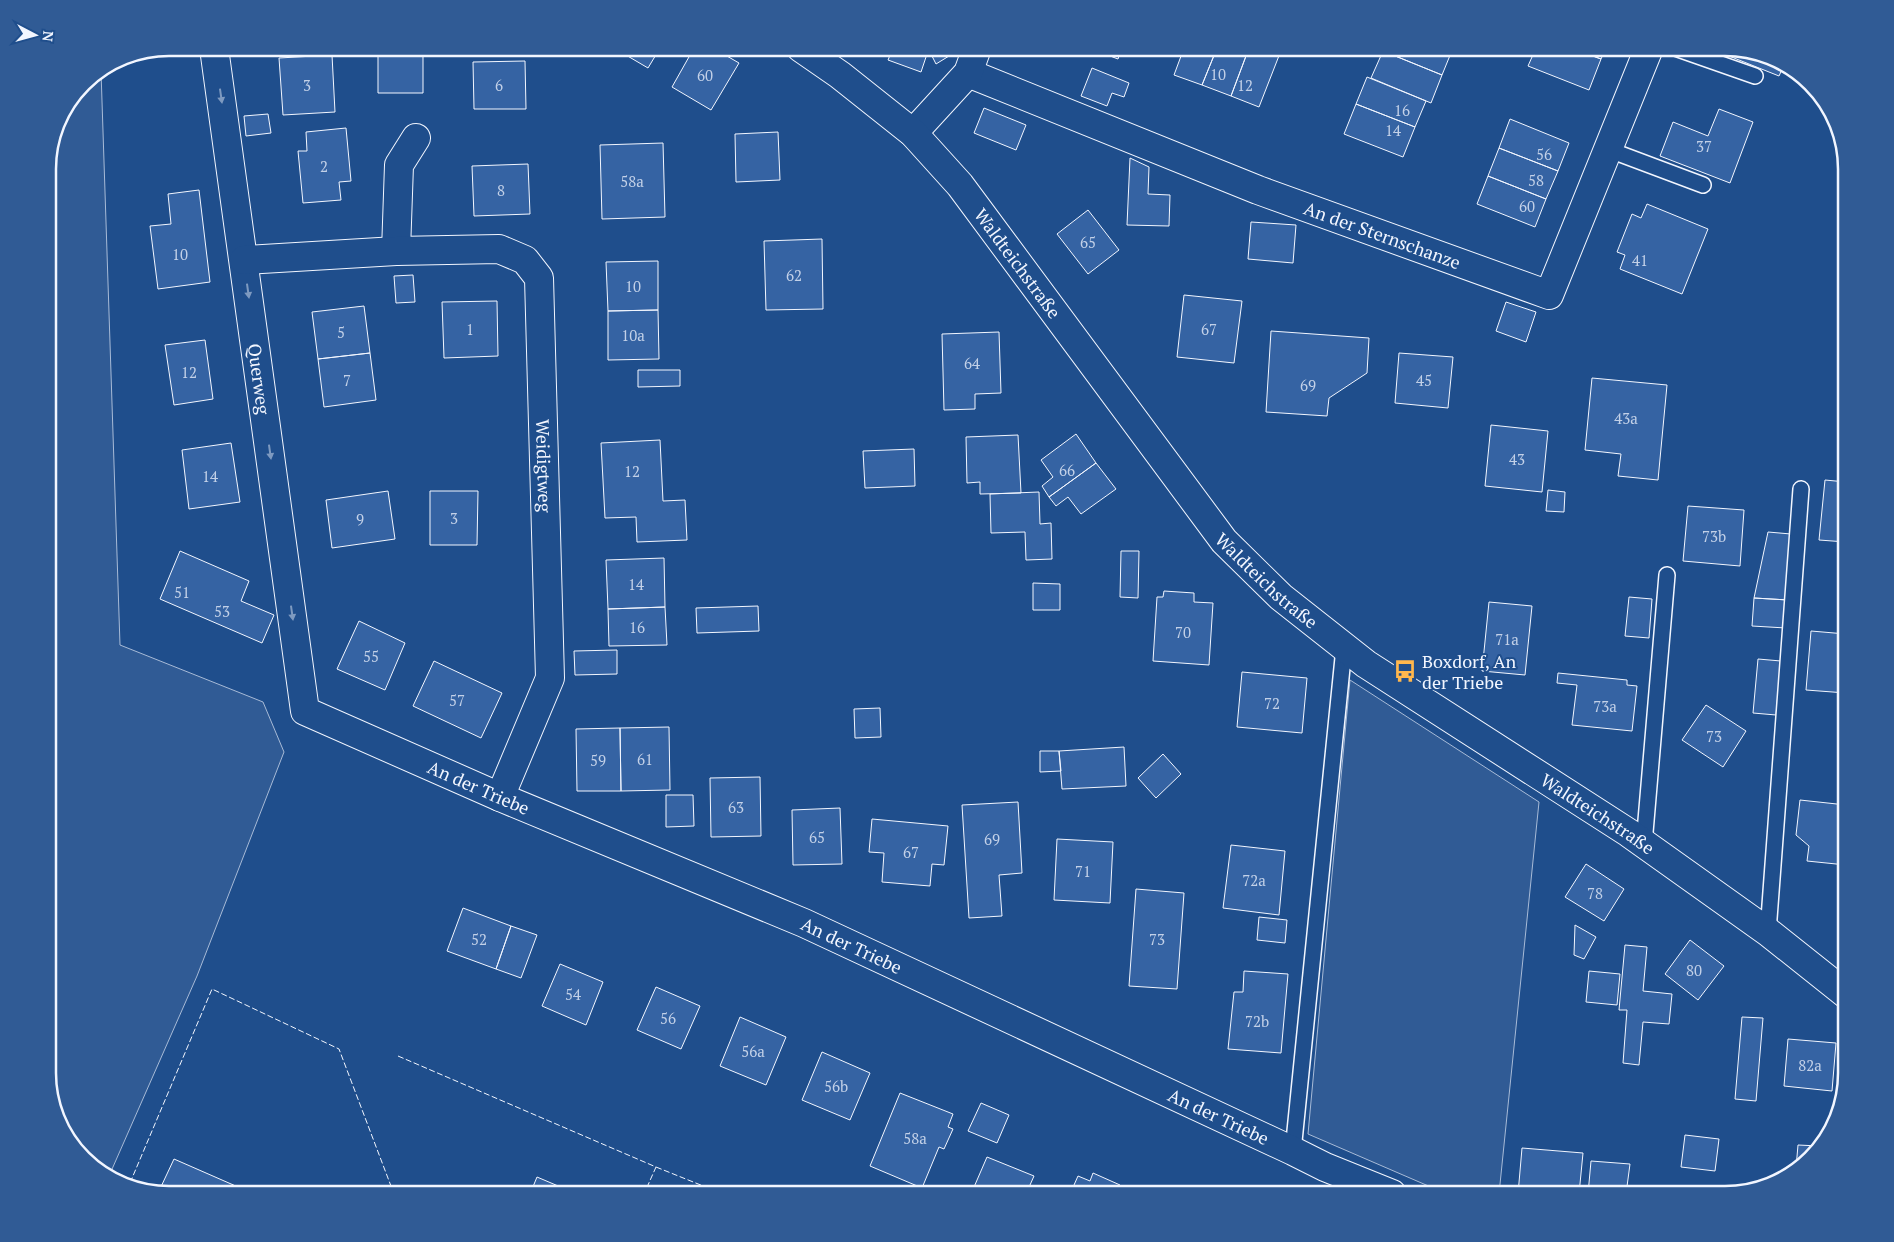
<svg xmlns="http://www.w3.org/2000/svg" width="1894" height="1242" viewBox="0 0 1894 1242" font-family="'PT Serif',serif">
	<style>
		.built { fill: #305b95; stroke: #a8bbd7 }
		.building { fill: #3563a3; stroke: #f2f6ff }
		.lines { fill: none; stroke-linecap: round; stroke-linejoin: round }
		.service-casing { stroke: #f2f6ff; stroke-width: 18 }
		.minor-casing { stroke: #f2f6ff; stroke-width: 30 }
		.tertiary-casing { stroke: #f2f6ff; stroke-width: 30 }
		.service { stroke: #1f4e8c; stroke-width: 15 }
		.minor { stroke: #1f4e8c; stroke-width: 28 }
		.tertiary { stroke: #1f4e8c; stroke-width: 28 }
		.fence { stroke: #f2f6ff; stroke-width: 1; stroke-dasharray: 6 2.5; stroke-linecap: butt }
		.oneway { fill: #7e9ac0 }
		.labels { text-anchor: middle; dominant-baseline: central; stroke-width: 4; stroke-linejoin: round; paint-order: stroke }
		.number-label { font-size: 15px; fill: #c3d1e8 }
		.street-label { font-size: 18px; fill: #f2f6ff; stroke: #1f4e8c }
		.poi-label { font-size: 18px; fill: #f2f6ff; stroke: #1f4e8c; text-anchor: start }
		.rim { fill: none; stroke: #f2f6ff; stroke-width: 2.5 }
	</style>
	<rect width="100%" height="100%" fill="#1f4e8c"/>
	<path class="built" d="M 101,71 L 120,645 L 263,702 L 284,752 L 197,976 L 109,1176 L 102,1174 L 64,1133 L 48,1080 L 48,162 L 57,122 L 83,83 Z
		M 1350,680 L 1539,802 L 1499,1194 L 1447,1194 L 1308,1134 Z"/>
	<path class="building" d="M 378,48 L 423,48 L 423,93 L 378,93 Z
		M 614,48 L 660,48 L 648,68 Z
		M 694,48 L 713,48 L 739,63 L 711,110 L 672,87 Z
		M 893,48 L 929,48 L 921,72 L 888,60 Z
		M 937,48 L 944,48 L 949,56 L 936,64 L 930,52 Z
		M 1089,48 L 1122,48 L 1118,59 Z
		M 1184,48 L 1217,48 L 1202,85 L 1174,75 Z
		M 1217,48 L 1249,48 L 1231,96 L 1202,85 Z
		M 1249,48 L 1282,48 L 1259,107 L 1231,96 Z
		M 1384,48 L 1453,48 L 1442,75 L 1383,51 Z
		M 1536,48 L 1571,48 L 1601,59 L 1589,90 L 1528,66 Z
		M 1571,48 L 1606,48 L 1601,59 Z
		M 1709,48 L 1725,48 L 1784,65 L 1779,76 Z
		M 1383,51 L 1442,75 L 1431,103 L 1371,78 Z
		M 332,55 L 335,112 L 283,115 L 279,58 Z
		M 525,61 L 526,109 L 474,109 L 473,62 Z
		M 1092,68 L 1129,83 L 1124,97 L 1112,93 L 1107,106 L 1081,96 Z
		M 1367,77 L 1426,101 L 1415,127 L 1356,104 Z
		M 1356,104 L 1415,127 L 1403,157 L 1344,134 Z
		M 984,108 L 1026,125 L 1016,150 L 974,133 Z
		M 1719,109 L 1753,122 L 1730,183 L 1660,156 L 1673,122 L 1708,136 Z
		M 268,114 L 271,133 L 246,136 L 244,116 Z
		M 1510,119 L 1569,143 L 1558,171 L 1499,148 Z
		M 346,128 L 351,181 L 339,182 L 341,200 L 303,203 L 298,151 L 307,151 L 306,132 Z
		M 778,132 L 780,180 L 736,182 L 735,134 Z
		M 663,143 L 665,217 L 602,219 L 600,145 Z
		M 1499,148 L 1558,171 L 1546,199 L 1488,176 Z
		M 1130,158 L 1149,167 L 1148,194 L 1170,195 L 1169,226 L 1127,225 Z
		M 528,164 L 530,214 L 474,216 L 472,166 Z
		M 1488,176 L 1546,199 L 1535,227 L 1477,204 Z
		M 199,190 L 210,282 L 158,289 L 150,226 L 171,224 L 168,194 Z
		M 1647,204 L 1708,229 L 1682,294 L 1620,269 L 1625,255 L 1617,252 L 1632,214 L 1641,218 Z
		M 1088,210 L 1119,250 L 1088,274 L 1057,234 Z
		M 1251,222 L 1296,225 L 1293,263 L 1248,259 Z
		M 822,239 L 823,309 L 766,310 L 764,241 Z
		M 658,261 L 658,310 L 608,311 L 606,262 Z
		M 413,275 L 415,302 L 396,303 L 394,276 Z
		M 1184,295 L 1242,301 L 1234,363 L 1177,357 Z
		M 497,301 L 498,356 L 444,358 L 442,302 Z
		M 1506,302 L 1536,312 L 1526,342 L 1496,331 Z
		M 364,306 L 370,353 L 318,359 L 312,312 Z
		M 658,310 L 659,359 L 608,360 L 608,311 Z
		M 1271,331 L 1369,338 L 1367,373 L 1329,398 L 1327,416 L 1266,412 Z
		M 999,332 L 1001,393 L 975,394 L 975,409 L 944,410 L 942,334 Z
		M 205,340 L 213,399 L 174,405 L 165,345 Z
		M 370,353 L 376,400 L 324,407 L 318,359 Z
		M 1399,353 L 1453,357 L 1448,408 L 1395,403 Z
		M 638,370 L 680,370 L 680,386 L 638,387 Z
		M 1592,378 L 1667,385 L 1658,480 L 1618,476 L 1621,454 L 1585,450 Z
		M 1491,425 L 1548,431 L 1542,492 L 1485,486 Z
		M 1076,434 L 1096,463 L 1049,497 L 1042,486 L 1053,477 L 1041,460 Z
		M 1018,435 L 1021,493 L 980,494 L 980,482 L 967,483 L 966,437 Z
		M 660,440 L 663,501 L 685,500 L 687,540 L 637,542 L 636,517 L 605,518 L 601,443 Z
		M 231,443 L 240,502 L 189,509 L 182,450 Z
		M 914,449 L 915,486 L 865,488 L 863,451 Z
		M 1096,463 L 1116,489 L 1081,514 L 1068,497 L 1056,506 L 1049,497 Z
		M 1825,480 L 1846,482 L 1846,542 L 1819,540 Z
		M 1548,490 L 1565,492 L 1564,512 L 1546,511 Z
		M 388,491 L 395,539 L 332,548 L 326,500 Z
		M 430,491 L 478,491 L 477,545 L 430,545 Z
		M 1039,492 L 1040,524 L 1051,523 L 1052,559 L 1026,560 L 1025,532 L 991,533 L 990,494 Z
		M 1688,506 L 1744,510 L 1740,566 L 1683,561 Z
		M 1768,532 L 1791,534 L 1788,600 L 1754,598 Z
		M 180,551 L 249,581 L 241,601 L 274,615 L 262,643 L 160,599 Z
		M 1121,551 L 1139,551 L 1138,598 L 1120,597 Z
		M 664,558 L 665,607 L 608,609 L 606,560 Z
		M 1033,583 L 1060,584 L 1060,610 L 1033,610 Z
		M 1164,591 L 1194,593 L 1194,602 L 1213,603 L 1209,665 L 1153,661 L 1157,597 L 1163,597 Z
		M 1629,597 L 1652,599 L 1649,638 L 1625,636 Z
		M 1754,598 L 1788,600 L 1786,628 L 1752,626 Z
		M 1489,602 L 1532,606 L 1525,675 L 1482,671 Z
		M 758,606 L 759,631 L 697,633 L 696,608 Z
		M 665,607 L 667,645 L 609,646 L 608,609 Z
		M 359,621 L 405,643 L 385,690 L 337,669 Z
		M 1811,631 L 1846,634 L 1846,693 L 1806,690 Z
		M 617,650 L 617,674 L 575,675 L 574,651 Z
		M 1758,659 L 1781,661 L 1776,715 L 1753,713 Z
		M 434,661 L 502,693 L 481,738 L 413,706 Z
		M 1242,672 L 1307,678 L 1302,733 L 1237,727 Z
		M 1558,673 L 1627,680 L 1627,685 L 1637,686 L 1632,731 L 1572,725 L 1577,685 L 1557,683 Z
		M 1706,705 L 1746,731 L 1723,767 L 1682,740 Z
		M 880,708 L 881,737 L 855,738 L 854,709 Z
		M 669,727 L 670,790 L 621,791 L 620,728 Z
		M 620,728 L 621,791 L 577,791 L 576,729 Z
		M 1124,747 L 1126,786 L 1062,789 L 1059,751 Z
		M 1040,751 L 1059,751 L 1061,771 L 1040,772 Z
		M 1163,754 L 1181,774 L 1156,798 L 1138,778 Z
		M 760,777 L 761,836 L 711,837 L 710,778 Z
		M 666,795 L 693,795 L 694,826 L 666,827 Z
		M 1800,800 L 1846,805 L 1846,865 L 1807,861 L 1809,846 L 1796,835 Z
		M 1018,802 L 1022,873 L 999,875 L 1002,916 L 969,918 L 962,805 Z
		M 840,808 L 842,864 L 793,865 L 792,810 Z
		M 872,819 L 948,826 L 944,865 L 932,864 L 930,886 L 882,882 L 884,853 L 869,852 Z
		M 1057,839 L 1113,842 L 1110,903 L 1054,900 Z
		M 1231,845 L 1285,851 L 1279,915 L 1223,908 Z
		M 1586,864 L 1624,889 L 1604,921 L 1565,897 Z
		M 1136,889 L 1184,893 L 1177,989 L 1129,986 Z
		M 463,908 L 511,926 L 496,969 L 447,951 Z
		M 1259,917 L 1287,920 L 1285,943 L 1257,940 Z
		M 1575,925 L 1596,937 L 1584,959 L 1574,955 Z
		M 511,926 L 537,935 L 521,978 L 496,969 Z
		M 1690,940 L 1724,966 L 1698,1000 L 1665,974 Z
		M 1625,945 L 1647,947 L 1643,991 L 1672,994 L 1669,1024 L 1643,1022 L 1639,1065 L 1623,1063 L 1627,1010 L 1619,1010 Z
		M 560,964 L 603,982 L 586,1025 L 542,1006 Z
		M 1244,971 L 1288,974 L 1281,1053 L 1228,1049 L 1234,992 L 1243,992 Z
		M 1589,971 L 1620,974 L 1617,1005 L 1586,1002 Z
		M 656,987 L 700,1006 L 681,1049 L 637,1030 Z
		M 740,1017 L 786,1037 L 766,1085 L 720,1066 Z
		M 1742,1017 L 1763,1018 L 1756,1101 L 1735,1099 Z
		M 1788,1039 L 1836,1043 L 1832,1091 L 1784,1086 Z
		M 822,1052 L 870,1073 L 850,1120 L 802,1100 Z
		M 900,1093 L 953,1114 L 948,1127 L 953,1129 L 944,1149 L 939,1147 L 922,1188 L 870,1166 Z
		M 981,1103 L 1009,1115 L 997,1143 L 968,1131 Z
		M 1685,1135 L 1719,1139 L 1715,1171 L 1681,1167 Z
		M 1798,1145 L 1819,1146 L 1796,1168 Z
		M 1522,1148 L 1583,1153 L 1579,1194 L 1518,1194 Z
		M 987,1157 L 1034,1176 L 1026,1194 L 971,1194 Z
		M 174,1159 L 254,1194 L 169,1194 L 159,1191 Z
		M 1591,1161 L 1630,1164 L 1626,1194 L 1588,1194 Z
		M 1093,1173 L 1120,1185 L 1117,1192 L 1122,1194 L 1070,1194 L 1078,1176 L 1090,1181 Z
		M 537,1177 L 577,1194 L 530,1194 Z
		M 663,1188 L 678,1194 L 660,1194 Z"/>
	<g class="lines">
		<defs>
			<path id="service" d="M 1675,48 L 1755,76
				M 1607,149 L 1703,185
				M 1644,844 L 1667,575
				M 1768,932 L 1801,489
				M 1293,1151 L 1344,648"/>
			<g id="minor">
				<path id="s1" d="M 214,48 L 305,711 L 500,797 L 804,923 L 1293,1151 L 1325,1167 L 1392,1194"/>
				<path id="s2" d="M 968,73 L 1258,190 L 1549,295 L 1649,48"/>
				<path d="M 913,133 L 968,73 L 977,48"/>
				<path d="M 396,251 L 399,165 L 416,138"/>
				<path id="s3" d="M 244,260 L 396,251 L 499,249 L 525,260 L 539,278 L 550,678 L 500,797"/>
			</g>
			<g id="tertiary">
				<path id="s4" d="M 801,48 L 840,75 L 913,133 L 960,185 L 1224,541 L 1281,597 L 1366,664 L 1629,833 L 1768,932 L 1846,994"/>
			</g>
		</defs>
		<use href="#service" class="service-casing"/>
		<use href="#minor" class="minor-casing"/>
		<use href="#tertiary" class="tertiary-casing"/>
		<use href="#service" class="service"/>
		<use href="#minor" class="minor"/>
		<use href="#tertiary" class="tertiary"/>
		<path class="fence" d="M 398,1056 L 656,1167 L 644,1194
			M 656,1167 L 723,1194
			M 130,1183 L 212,989 L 339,1049 L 394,1194"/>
	</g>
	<defs><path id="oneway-solid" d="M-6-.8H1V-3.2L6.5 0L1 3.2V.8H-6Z" transform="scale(1.25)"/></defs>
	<g class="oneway">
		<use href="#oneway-solid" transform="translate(221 96) rotate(82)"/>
		<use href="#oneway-solid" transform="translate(248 291) rotate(82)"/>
		<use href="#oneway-solid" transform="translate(270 452) rotate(82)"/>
		<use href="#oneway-solid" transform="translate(292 613) rotate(82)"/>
	</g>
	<defs>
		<symbol id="bus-bare" viewBox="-9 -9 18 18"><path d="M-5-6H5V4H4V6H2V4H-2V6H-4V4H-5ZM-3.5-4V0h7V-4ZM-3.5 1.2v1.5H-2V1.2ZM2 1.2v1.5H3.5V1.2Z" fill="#ffb74d" stroke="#1f4e8c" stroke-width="2.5" paint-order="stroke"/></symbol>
	</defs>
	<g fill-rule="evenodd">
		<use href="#bus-bare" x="1389" y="655" width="32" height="32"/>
	</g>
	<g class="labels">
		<g class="number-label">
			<text x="1218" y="74">10</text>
			<text x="705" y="75">60</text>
			<text x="307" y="85">3</text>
			<text x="499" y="85">6</text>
			<text x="1245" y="85">12</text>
			<text x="1402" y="110">16</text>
			<text x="1393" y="130">14</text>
			<text x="1704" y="146">37</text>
			<text x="1544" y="154">56</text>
			<text x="324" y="166">2</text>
			<text x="1536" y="180">58</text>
			<text x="632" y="181">58a</text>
			<text x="501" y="190">8</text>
			<text x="1527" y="206">60</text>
			<text x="1088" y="242">65</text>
			<text x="180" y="254">10</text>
			<text x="1640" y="260">41</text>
			<text x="794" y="275">62</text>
			<text x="633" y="286">10</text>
			<text x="470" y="329">1</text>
			<text x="1209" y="329">67</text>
			<text x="341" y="332">5</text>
			<text x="633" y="335">10a</text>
			<text x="972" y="363">64</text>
			<text x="189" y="372">12</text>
			<text x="347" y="380">7</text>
			<text x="1424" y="380">45</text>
			<text x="1308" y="385">69</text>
			<text x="1626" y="418">43a</text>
			<text x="1517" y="459">43</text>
			<text x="1067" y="470">66</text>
			<text x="632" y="471">12</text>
			<text x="210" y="476">14</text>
			<text x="454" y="518">3</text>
			<text x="360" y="519">9</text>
			<text x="1714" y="536">73b</text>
			<text x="636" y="584">14</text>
			<text x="182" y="592">51</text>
			<text x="222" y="611">53</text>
			<text x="637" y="627">16</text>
			<text x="1183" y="632">70</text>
			<text x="1507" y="639">71a</text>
			<text x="371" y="656">55</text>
			<text x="457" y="700">57</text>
			<text x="1272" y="703">72</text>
			<text x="1605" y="706">73a</text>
			<text x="1714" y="736">73</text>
			<text x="645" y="759">61</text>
			<text x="598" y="760">59</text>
			<text x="736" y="807">63</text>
			<text x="817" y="837">65</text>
			<text x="992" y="839">69</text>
			<text x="911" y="852">67</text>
			<text x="1083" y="871">71</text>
			<text x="1254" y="880">72a</text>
			<text x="1595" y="893">78</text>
			<text x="479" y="939">52</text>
			<text x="1157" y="939">73</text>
			<text x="1694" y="970">80</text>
			<text x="573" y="994">54</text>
			<text x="668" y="1018">56</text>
			<text x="1257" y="1021">72b</text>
			<text x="753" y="1051">56a</text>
			<text x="1810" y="1065">82a</text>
			<text x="836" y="1086">56b</text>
			<text x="915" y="1138">58a</text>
		</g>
		<g class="street-label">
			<text stroke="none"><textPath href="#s2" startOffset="445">An der Sternschanze</textPath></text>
			<text stroke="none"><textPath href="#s4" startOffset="308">Waldteichstraße</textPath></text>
			<text stroke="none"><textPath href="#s1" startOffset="334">Querweg</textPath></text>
			<text stroke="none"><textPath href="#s3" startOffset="494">Weidigtweg</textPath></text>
			<text stroke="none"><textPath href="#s4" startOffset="712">Waldteichstraße</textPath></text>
			<text stroke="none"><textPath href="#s1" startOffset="859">An der Triebe</textPath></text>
			<text stroke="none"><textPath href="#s4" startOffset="1118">Waldteichstraße</textPath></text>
			<text stroke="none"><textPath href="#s1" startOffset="1264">An der Triebe</textPath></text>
			<text stroke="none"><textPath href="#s1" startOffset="1669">An der Triebe</textPath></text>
		</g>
		<g class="poi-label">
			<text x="1422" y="661">Boxdorf, An<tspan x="1422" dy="21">der Triebe</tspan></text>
		</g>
	</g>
	<path d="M0 0H1894V1242H0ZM169 56H1725A113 113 0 0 1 1838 169V1073A113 113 0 0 1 1725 1186H169A113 113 0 0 1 56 1073V169A113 113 0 0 1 169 56Z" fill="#305b95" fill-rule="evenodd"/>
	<path class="rim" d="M169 56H1725A113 113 0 0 1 1838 169V1073A113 113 0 0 1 1725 1186H169A113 113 0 0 1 56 1073V169A113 113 0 0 1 169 56Z"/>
	<g transform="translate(35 35) rotate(96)" stroke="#1f4e8c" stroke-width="4" paint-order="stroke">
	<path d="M0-4L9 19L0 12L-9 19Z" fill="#f2f6ff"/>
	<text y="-8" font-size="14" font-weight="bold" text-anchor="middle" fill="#f2f6ff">N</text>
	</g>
</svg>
